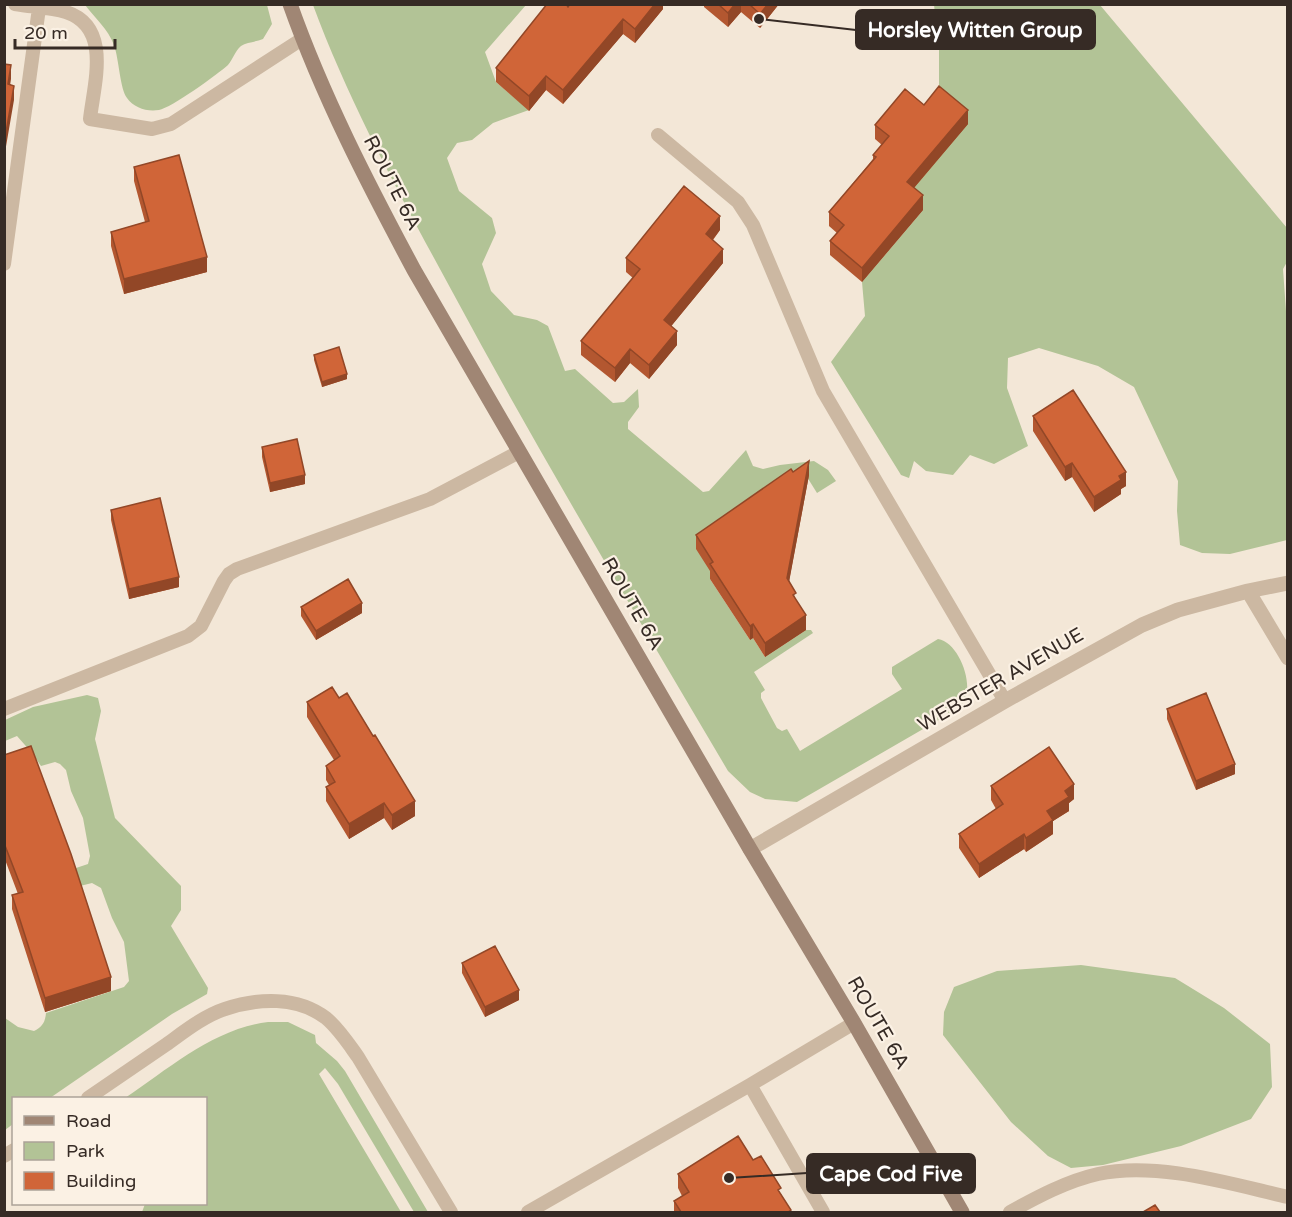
<svg xmlns="http://www.w3.org/2000/svg" width="1292" height="1217" viewBox="0 0 1292 1217" font-family="'Varela Round',sans-serif">
	<style>
		.green { fill: #b2c396 }
		.lines { fill: none; stroke-linecap: round; stroke-linejoin: round }
		.lane { stroke: #ccb8a2; stroke-width: 14 }
		.street { stroke: #ccb8a2; stroke-width: 15 }
		.secondary { stroke: #a08674; stroke-width: 15 }
		.wall { fill: #b35730 }
		.shaded-wall { fill: #924727 }
		.building { fill: #d06538; stroke: #924727; stroke-width: 1.5 }
		.labels { text-anchor: middle; dominant-baseline: central; stroke-width: 4.5; stroke-linejoin: round; paint-order: stroke }
		.street-label { font-size: 20px; fill: #362b25; stroke: #fbf1e4 }
		.leader { fill: none; stroke: #362b25; stroke-width: 2 }
		.callout-dot { fill: #362b25; stroke: #fbf1e4; stroke-width: 2 }
		.callout { fill: #362b25; stroke: #362b25; stroke-width: 2 }
		.callout-label { font-size: 21px; text-anchor: middle; font-weight: bold; fill: #fff }
	</style>
	<rect width="100%" height="100%" fill="#f3e7d7"/>
	<path class="green" d="M 85,5 L 267,5 L 272,24 L 263,39 C 256,42 247,42 241,46 C 235,51 233,59 228,65 C 218,74 171,108 159,110 C 147,112 134,108 127,98 C 120,89 119,59 114,45 C 108,29 95,18 85,5 Z
		M 313,5 L 526,5 L 485,52 L 496,82 L 529,110 L 493,123 L 472,140 L 457,143 L 447,158 L 459,191 L 492,218 L 496,233 L 482,264 L 491,291 L 514,315 L 537,320 L 548,326 L 565,371 L 575,369 L 613,403 L 624,402 L 638,389 L 639,407 L 628,422 L 628,429 L 703,492 L 709,491 L 746,450 L 753,466 L 763,469 L 780,465 L 814,461 L 828,470 L 836,481 L 817,493 L 807,477 L 755,494 L 737,506 L 744,517 L 713,576 L 710,579 L 750,640 L 753,638 L 765,657 L 806,630 L 811,630 L 813,633 L 754,672 L 765,690 L 761,693 L 761,698 L 777,728 L 782,731 L 787,729 L 800,751 L 902,689 L 892,674 L 892,667 L 938,639 C 958,642 973,681 965,699 C 963,704 959,707 956,710 L 797,802 L 765,799 L 750,792 L 728,771 C 635,613 540,455 453,293 C 402,199 350,105 313,5 Z
		M 934,5 L 1100,5 L 1287,228 L 1287,262 L 1283,269 L 1288,339 L 1287,540 L 1230,554 L 1202,553 L 1180,545 L 1177,511 L 1178,481 L 1134,387 L 1098,366 L 1039,348 L 1008,358 L 1007,388 L 1028,446 L 994,464 L 970,455 L 953,475 L 926,471 L 914,461 L 909,478 L 901,475 L 831,362 L 865,316 L 862,282 L 923,210 L 907,196 L 939,101 L 939,48 Z
		M 87,695 L 98,698 L 101,711 L 95,739 L 115,818 L 181,886 L 181,910 L 171,926 L 208,988 L 207,994 L 172,1014 L 50,1098 L 14,1098 L 13,1124 L 5,1130 L 5,1018 L 18,1027 L 34,1031 C 42,1027 45,1023 46,1013 L 124,987 L 129,981 L 124,942 L 112,918 L 101,888 L 92,883 L 64,890 L 58,874 L 88,864 L 90,856 L 83,818 L 71,791 L 66,770 L 60,764 L 55,762 L 41,766 L 32,753 L 17,736 L 5,741 L 5,720 L 33,707 Z
		M 1081,965 L 1175,978 L 1224,1008 L 1270,1044 L 1272,1087 L 1251,1119 L 1181,1146 L 1103,1165 L 1071,1168 L 1048,1156 L 1011,1122 L 943,1035 L 944,1012 L 954,987 L 997,971 Z
		M 268,1022 L 288,1022 L 315,1035 L 316,1043 L 337,1061 L 345,1071 L 428,1212 L 414,1212 L 338,1084 L 325,1068 L 319,1074 L 401,1212 L 142,1212 L 145,1204 L 206,1204 L 206,1098 L 125,1098 C 170,1068 213,1029 268,1022 Z"/>
	<g class="lines">
		<path class="lane" d="M 15,4 C 31,7 50,7 66,12 C 112,27 94,83 90,119 L 152,129 L 171,124 L 302,39
			M 658,135 L 738,202 L 753,225 L 823,391 L 1005,701
			M 4,264 L 39,8
			M 4,709 L 188,636 L 201,626 L 224,581 L 229,574 L 237,569 L 430,499 L 519,452
			M 750,1085 L 823,1212
			M 88,1098 C 114,1080 141,1062 167,1044 C 185,1031 204,1016 225,1009 C 258,998 297,996 326,1018 C 339,1029 348,1043 358,1057 L 451,1212
			M 4,1156 L 14,1150
			M 528,1212 L 750,1085 L 854,1023
			M 1010,1212 C 1037,1197 1067,1181 1098,1174 C 1156,1161 1231,1184 1288,1197"/>
		<path class="street" d="M 1248,591 L 1288,658
			M 750,849 L 1005,701 L 1142,625 L 1178,610 L 1248,591 L 1288,583"/>
		<path class="secondary" d="M 290,4 C 323,97 368,184 414,270 L 750,849 L 854,1023 L 962,1212"/>
	</g>
	<path class="wall" d="M 663,4 L 663,9 L 635,43 L 623,34 L 563,104 L 546,90 L 529,111 L 496,82 L 496,68 L 568,7 Z
		M 704,4 L 779,4 L 760,28 L 741,12 L 728,27 L 704,7 Z
		M 924,105 L 968,124 L 914,188 L 923,210 L 862,282 L 830,255 L 830,241 L 837,233 L 829,226 L 829,212 L 873,159 L 873,155 L 882,145 L 875,139 L 875,125 Z
		M 134,167 L 207,272 L 124,294 L 111,246 L 111,232 L 145,222 L 134,181 Z
		M 720,230 L 713,240 L 723,263 L 671,326 L 677,345 L 649,379 L 630,363 L 615,382 L 581,355 L 581,341 L 633,278 L 626,272 L 626,258 Z
		M 314,355 L 347,379 L 322,387 L 314,360 Z
		M 1033,416 L 1126,486 L 1121,489 L 1121,494 L 1094,512 L 1072,477 L 1065,481 L 1033,431 Z
		M 262,447 L 305,484 L 270,492 L 262,457 Z
		M 793,472 L 809,475 L 789,581 L 796,600 L 806,630 L 765,657 L 753,638 L 750,640 L 710,579 L 710,571 L 696,549 L 696,535 Z
		M 111,510 L 179,587 L 129,599 L 111,520 Z
		M 301,607 L 362,613 L 316,640 L 301,616 Z
		M 307,702 L 415,816 L 392,830 L 384,818 L 349,839 L 326,801 L 326,787 L 329,785 L 326,780 L 326,766 L 334,760 L 307,717 Z
		M 1167,709 L 1235,774 L 1196,790 L 1167,719 Z
		M 4,755 L 111,991 L 45,1012 L 12,909 L 12,895 L 18,894 L 4,857 Z
		M 991,786 L 1074,799 L 1069,803 L 1069,811 L 1053,821 L 1053,834 L 1026,852 L 1024,849 L 979,878 L 959,848 L 959,834 L 996,809 L 991,800 Z
		M 462,963 L 519,1000 L 485,1017 L 462,973 Z
		M 753,1160 L 781,1194 L 791,1212 L 674,1212 L 674,1201 L 682,1196 L 678,1188 L 678,1174 Z"/>
	<path class="shaded-wall" d="M 655,4 L 663,4 L 663,9 L 635,43 L 635,29 Z
		M 735,4 L 741,4 L 741,12 L 728,27 L 728,13 Z
		M 768,4 L 779,4 L 760,28 L 760,14 Z
		M 623,19 L 623,34 L 563,104 L 563,90 Z
		M 11,65 L 11,79 L 8,99 L 8,84 Z
		M 546,76 L 546,90 L 529,111 L 529,96 Z
		M 14,86 L 14,100 L 4,158 L 4,144 Z
		M 968,110 L 968,124 L 907,196 L 907,182 Z
		M 923,195 L 923,210 L 862,282 L 862,268 Z
		M 720,216 L 720,230 L 706,248 L 706,234 Z
		M 723,249 L 723,263 L 664,335 L 664,320 Z
		M 207,257 L 207,272 L 124,294 L 124,279 Z
		M 677,331 L 677,345 L 649,379 L 649,365 Z
		M 630,349 L 630,363 L 615,382 L 615,368 Z
		M 347,374 L 347,379 L 322,387 L 322,382 Z
		M 809,461 L 809,475 L 787,593 L 787,578 Z
		M 1072,463 L 1072,477 L 1065,481 L 1065,467 Z
		M 1126,472 L 1126,486 L 1121,489 L 1121,494 L 1094,512 L 1094,497 L 1119,476 Z
		M 305,475 L 305,484 L 270,492 L 270,483 Z
		M 179,577 L 179,587 L 129,599 L 129,589 Z
		M 362,603 L 362,613 L 316,640 L 316,631 Z
		M 806,615 L 806,630 L 765,657 L 765,643 Z
		M 753,624 L 753,638 L 750,640 L 750,626 Z
		M 1235,764 L 1235,774 L 1196,790 L 1196,781 Z
		M 1074,784 L 1074,799 L 1069,803 L 1069,811 L 1053,821 L 1053,834 L 1026,852 L 1026,838 L 1047,811 L 1065,791 Z
		M 415,801 L 415,816 L 392,830 L 392,815 Z
		M 384,803 L 384,818 L 349,839 L 349,824 Z
		M 1024,834 L 1024,849 L 979,878 L 979,864 Z
		M 111,977 L 111,991 L 45,1012 L 45,998 Z
		M 519,990 L 519,1000 L 485,1017 L 485,1007 Z"/>
	<path class="building" d="M 547,4 L 566,4 L 568,7 L 570,4 L 655,4 L 635,29 L 623,19 L 563,90 L 546,76 L 529,96 L 496,68 Z
		M 718,4 L 735,4 L 728,13 Z
		M 749,4 L 768,4 L 760,14 Z
		M 4,64 L 11,65 L 8,84 L 14,86 L 4,144 Z
		M 939,86 L 968,110 L 907,182 L 923,195 L 862,268 L 830,241 L 844,225 L 829,212 L 876,157 L 873,155 L 889,136 L 875,125 L 905,89 L 924,105 Z
		M 179,155 L 207,257 L 124,279 L 111,232 L 149,221 L 134,167 Z
		M 684,186 L 720,216 L 706,234 L 723,249 L 664,320 L 677,331 L 649,365 L 630,349 L 615,368 L 581,341 L 640,269 L 626,258 Z
		M 339,347 L 347,374 L 322,382 L 314,355 Z
		M 1073,390 L 1126,472 L 1119,476 L 1121,480 L 1094,497 L 1072,463 L 1065,467 L 1033,416 Z
		M 297,439 L 305,475 L 270,483 L 262,447 Z
		M 809,461 L 787,578 L 796,593 L 793,595 L 806,615 L 765,643 L 753,624 L 750,626 L 710,564 L 713,562 L 696,535 L 791,469 L 793,472 Z
		M 160,498 L 179,577 L 129,589 L 111,510 Z
		M 348,579 L 362,603 L 316,631 L 301,607 Z
		M 332,687 L 339,698 L 347,693 L 373,736 L 375,735 L 415,801 L 392,815 L 384,803 L 349,824 L 326,787 L 335,782 L 326,766 L 340,756 L 307,702 Z
		M 1206,693 L 1235,764 L 1196,781 L 1167,709 Z
		M 31,746 L 71,854 L 111,977 L 45,998 L 12,895 L 23,892 L 4,843 L 4,755 Z
		M 1049,747 L 1074,784 L 1065,791 L 1069,797 L 1047,811 L 1053,820 L 1026,838 L 1024,834 L 979,864 L 959,834 L 1003,804 L 991,786 Z
		M 495,946 L 519,990 L 485,1007 L 462,963 Z
		M 738,1136 L 753,1160 L 761,1156 L 781,1188 L 778,1190 L 791,1210 L 788,1212 L 681,1212 L 674,1201 L 689,1192 L 678,1174 Z
		M 1155,1205 L 1160,1212 L 1143,1212 Z"/>
	<g class="labels">
		<g class="street-label">
			<text transform="translate(392 183) rotate(63)">ROUTE 6A</text>
			<text transform="translate(632 604) rotate(60)">ROUTE 6A</text>
			<text transform="translate(1001 680) rotate(-30)">WEBSTER AVENUE</text>
			<text transform="translate(878 1023) rotate(60)">ROUTE 6A</text>
		</g>
	</g>
	<path class="leader" d="M759 19L856 30M729 1178L807 1173"/>
	<g class="callout-dot">
		<circle cx="759" cy="19" r="6"/>
		<circle cx="729" cy="1178" r="6"/>
	</g>
	<g class="callout">
		<rect x="856" y="10" width="239" height="39" rx="6"/>
		<rect x="807" y="1154" width="168" height="39" rx="6"/>
	</g>
	<g class="callout-label">
		<text x="975" y="37">Horsley Witten Group</text>
		<text x="891" y="1181">Cape Cod Five</text>
	</g>
	<rect width="1292" height="1217" fill="none" stroke="#362b25" stroke-width="12"/>
	<rect x="12" y="1097" width="195" height="108" fill="#fbf1e4" stroke="#aca298" stroke-width="1.5"/>
	<rect x="24" y="1116" width="30" height="9" fill="#a08674" stroke="#aca298" stroke-width="1.5"/>
	<text x="66" y="1127" font-size="18" fill="#362b25">Road</text>
	<rect x="24" y="1142" width="30" height="18" fill="#b2c396" stroke="#aca298" stroke-width="1.5"/>
	<text x="66" y="1157" font-size="18" fill="#362b25">Park</text>
	<rect x="24" y="1172" width="30" height="18" fill="#d06538" stroke="#aca298" stroke-width="1.5"/>
	<text x="66" y="1187" font-size="18" fill="#362b25">Building</text>
	<path d="M15 39v9h100v-9" fill="none" stroke="#362b25" stroke-width="3"/>
	<text x="24" y="39" font-size="18" fill="#362b25" stroke="#fbf1e4" stroke-width="4.5" paint-order="stroke">20 m</text>
</svg>
